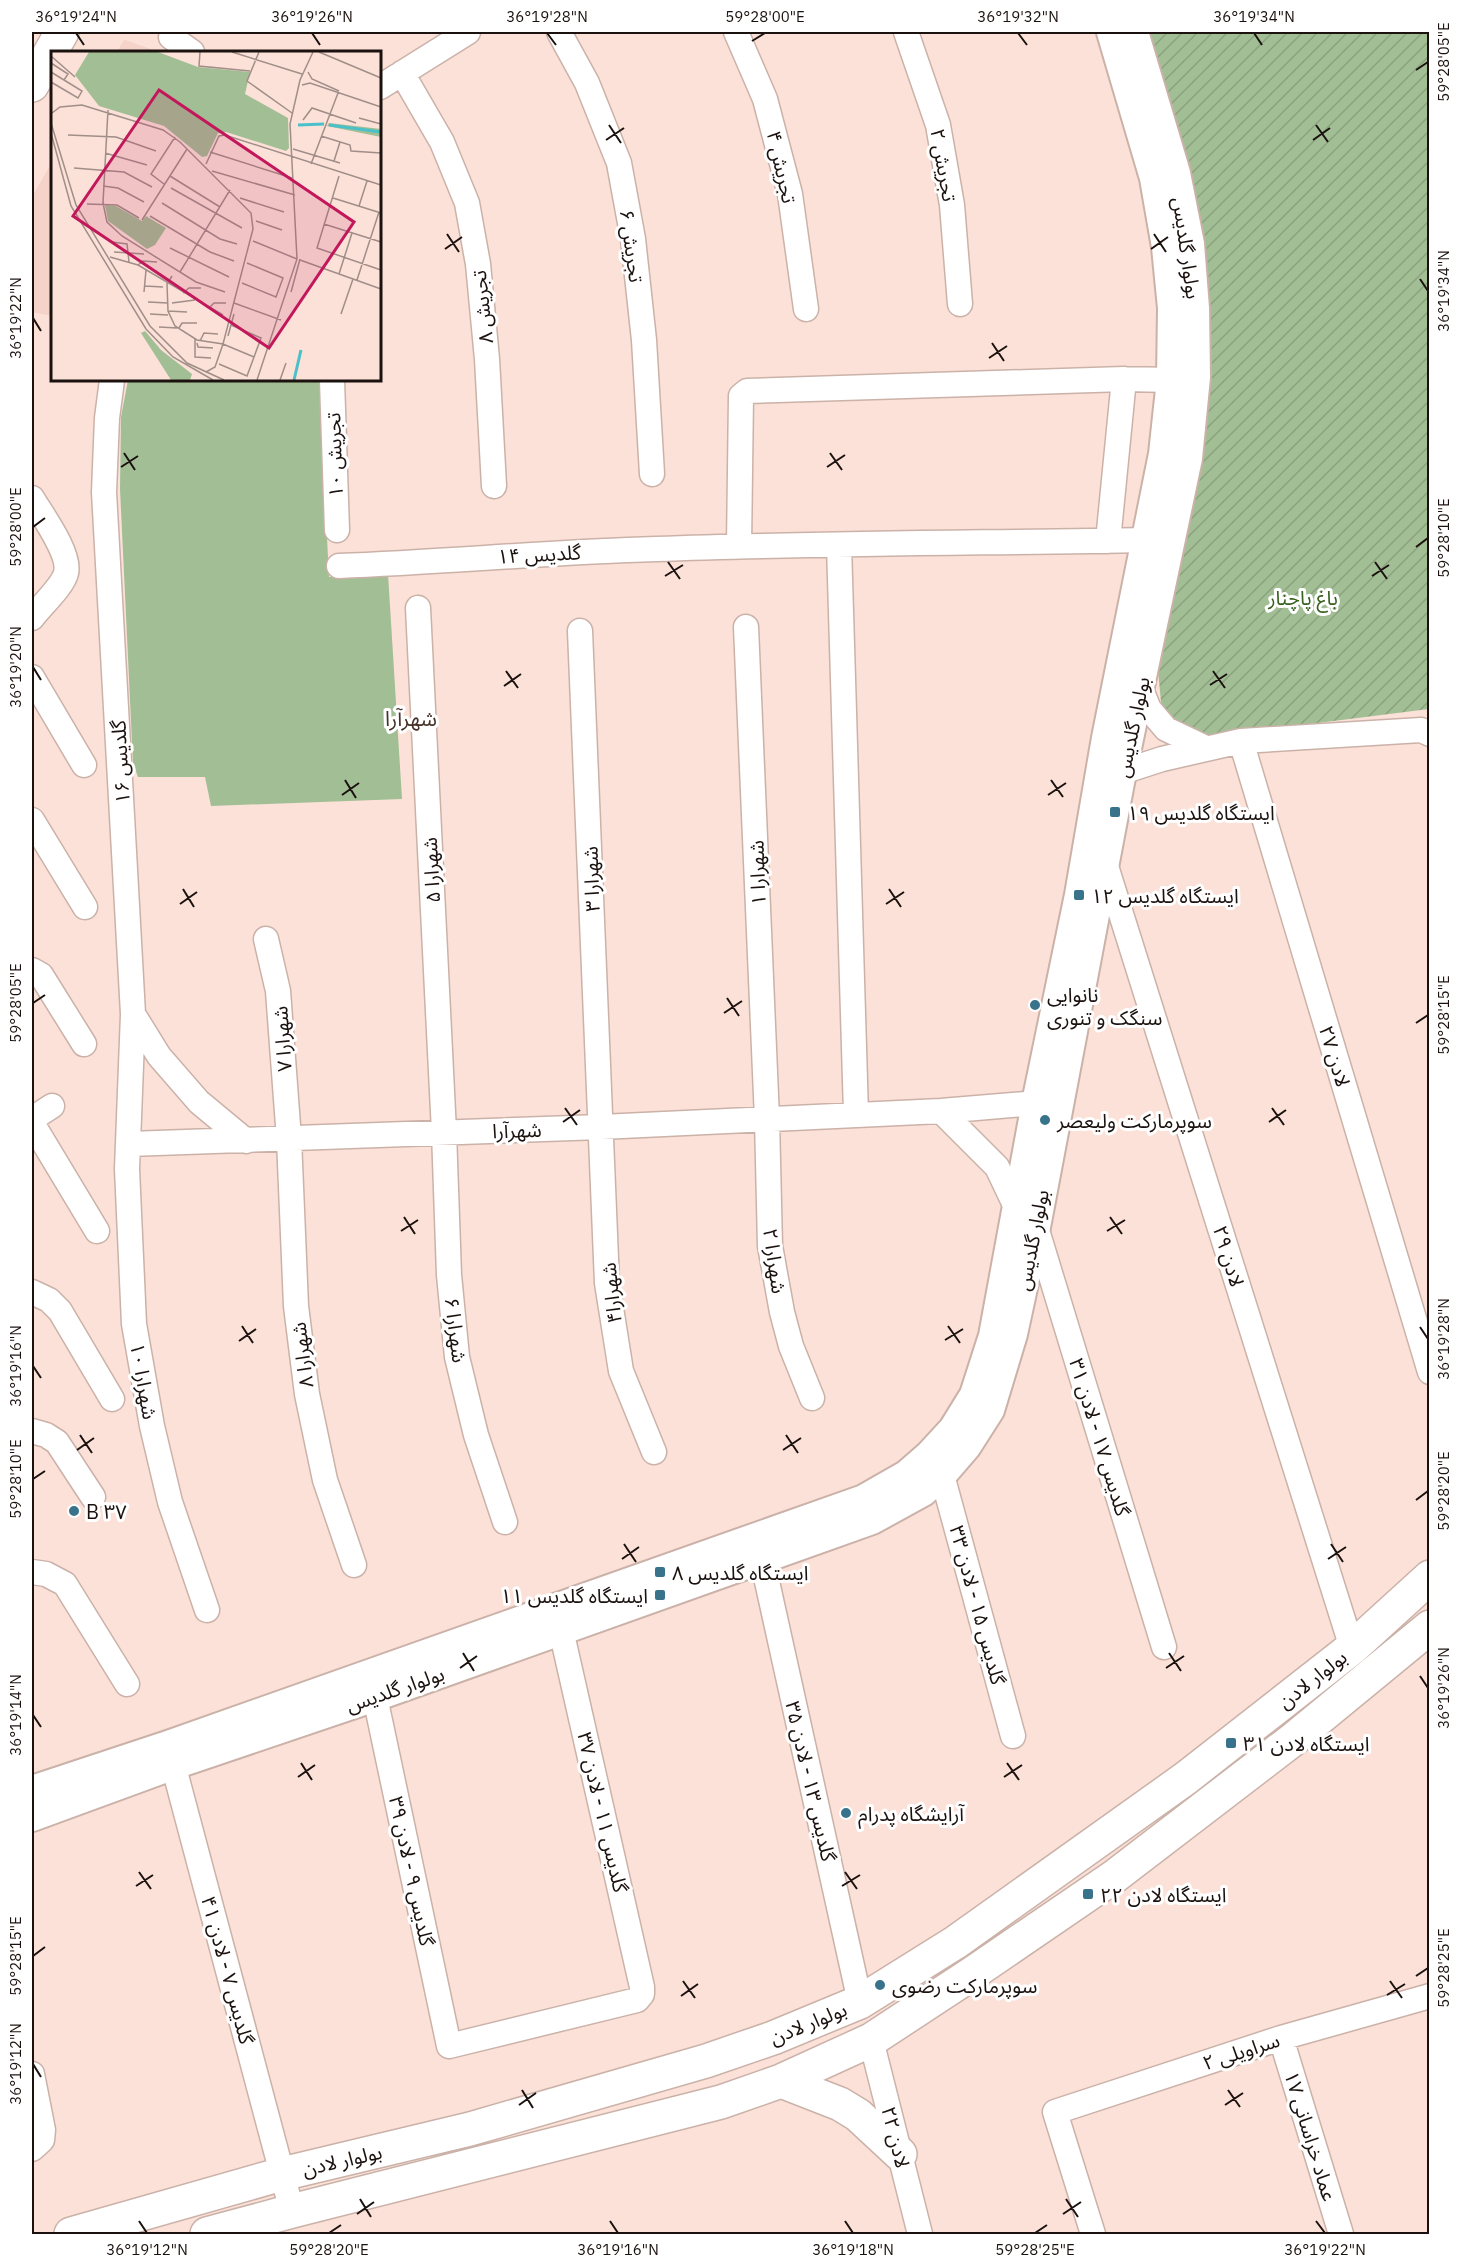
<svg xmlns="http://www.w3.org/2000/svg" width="1461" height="2266" viewBox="0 0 1461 2266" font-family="'IBM Plex Sans','Noto Sans Arabic',sans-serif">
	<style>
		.built { fill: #f5d3c8 }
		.green { fill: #a2be95 }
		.garden { fill: url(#garden-furrows) }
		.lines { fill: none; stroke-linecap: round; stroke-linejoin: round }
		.minor-casing { stroke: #cbb2a9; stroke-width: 27 }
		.tertiary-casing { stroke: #cbb2a9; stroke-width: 32 }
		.secondary-casing { stroke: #cbb2a9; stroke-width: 36 }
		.primary-casing { stroke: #cbb2a9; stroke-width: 36 }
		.minor { stroke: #fff; stroke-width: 24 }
		.tertiary { stroke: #fff; stroke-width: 28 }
		.secondary { stroke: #fff; stroke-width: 33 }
		.primary { stroke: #fff; stroke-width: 33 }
		.ticks { fill: none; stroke: #1b120f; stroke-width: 2 }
		.poi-dot { fill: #38738b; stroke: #fff; stroke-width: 2 }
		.labels { text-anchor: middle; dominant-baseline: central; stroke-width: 6; stroke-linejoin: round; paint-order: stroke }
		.street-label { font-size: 20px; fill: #1b120f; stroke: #fff }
		.park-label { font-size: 20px; fill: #37611e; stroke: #fff }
		.poi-label { font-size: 20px; fill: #1b120f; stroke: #fff; text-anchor: start }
		.neighbourhood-label { font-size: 21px; fill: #45312a; stroke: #fff }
		.inset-river { fill: none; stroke: #4bc0c9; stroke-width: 3 }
		.inset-road { fill: none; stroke: #a18e88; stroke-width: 1.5 }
		.view { fill: #c2185b; fill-opacity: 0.15; stroke: #c2185b; stroke-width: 3 }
		.inset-edge { fill: none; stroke: #1b120f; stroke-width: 3 }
		.neatline { fill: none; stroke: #1b120f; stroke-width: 2 }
		.ticks-label { font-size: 15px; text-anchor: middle; fill: #1b120f }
	</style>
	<defs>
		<pattern id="garden-furrows" width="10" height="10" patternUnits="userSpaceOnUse" patternTransform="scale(1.5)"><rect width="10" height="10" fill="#a2be95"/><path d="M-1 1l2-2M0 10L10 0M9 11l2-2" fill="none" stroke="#8ba27f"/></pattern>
	</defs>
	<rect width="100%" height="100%" fill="#fbe1d8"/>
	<path class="built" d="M 124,40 L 125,40 L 159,52 L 117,52 Z
		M 52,162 L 52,316 L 32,312 L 32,197 Z"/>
	<path class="green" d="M 128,380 L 319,380 L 329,577 L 388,574 L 402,799 L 211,806 L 205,777 L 138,777 L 133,763 L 120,489 L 121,417 Z"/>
	<path class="garden" d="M 1150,32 L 1429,32 L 1429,709 L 1199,738 L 1173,729 L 1161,702 L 1158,670 L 1201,464 L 1201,238 L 1190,169 Z"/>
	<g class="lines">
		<defs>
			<path id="minor" d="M 559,32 L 587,83 L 619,163 L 633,239 L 644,340 L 652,474
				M 736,32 L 765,99 L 790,194 L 806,309
				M 906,32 L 938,125 L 952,205 L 960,304
				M 171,37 L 192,52
				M 402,73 L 442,142 L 467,203 L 478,264 L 487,359 L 494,486
				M 380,87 L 468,32
				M 112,380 L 107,418 L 104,492 L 133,1014 L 127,1169 L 134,1324 L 152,1426 L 170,1502 L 207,1610
				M 332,380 L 337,530
				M 32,498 C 42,515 71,554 66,573 C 63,586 40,607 32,618
				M 1108,541 L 1124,379
				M 839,545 L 856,1114
				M 739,546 L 741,396 L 747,391 L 1124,379 L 1171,380
				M 339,566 C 445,562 550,552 656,549 C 819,543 983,543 1146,540
				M 418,608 L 444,1132 L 449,1275 L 457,1357 L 476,1435 L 505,1522
				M 746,627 L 767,1119 L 770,1246 L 782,1312 L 791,1346 L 812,1398
				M 580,631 L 607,1283 L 621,1371 L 654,1452
				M 32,677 L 84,765
				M 1140,687 L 1149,709 L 1166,729 L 1206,748
				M 1241,741 L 1430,1372
				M 1122,772 L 1162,759 L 1241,741 L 1421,730 L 1430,734
				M 32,820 L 85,907
				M 1105,863 L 1352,1648
				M 266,939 L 278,991 L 289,1139 L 296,1306 L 307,1394 L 325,1480 L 354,1565
				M 32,970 L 41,975 L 84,1044
				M 133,1014 L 159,1056 L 199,1102 L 246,1141
				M 941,1111 L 997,1167 L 1017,1209
				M 32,1119 L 52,1106
				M 32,1123 L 97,1231
				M 129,1144 L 601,1127 L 941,1111 L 1036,1103 L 1053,1106
				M 1036,1227 L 1164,1647
				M 32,1292 L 49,1300 L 60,1311 L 112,1399
				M 32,1431 L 46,1435 L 57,1442 L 93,1497
				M 942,1475 L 1013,1736
				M 762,1559 L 860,2002
				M 32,1572 L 46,1574 L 65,1584 L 127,1684
				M 375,1697 L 449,2046 L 637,2000 L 642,1994 L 642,1987 L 561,1630
				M 169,1749 L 292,2211
				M 1281,2038 L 1341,2234
				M 871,2040 L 920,2234
				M 32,2074 L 43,2130 L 42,2140 L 32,2149
				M 1093,2234 L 1055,2112 L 1281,2038 L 1430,1996"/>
			<path id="tertiary" d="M 32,1790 L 168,1745 L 864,1499 L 906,1475 L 929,1455 L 953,1429 L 974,1395 L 993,1336 L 1036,1103 L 1079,895 L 1106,738 L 1163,454 L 1171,380 L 1172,308 L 1166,247 L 1154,178 L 1111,32
				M 32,1817 L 174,1765 L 375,1697 L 872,1520 L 923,1492 L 942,1475 L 967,1446 L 990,1410 L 1013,1334 L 1036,1227 L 1122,772 L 1188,458 L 1196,377 L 1195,308 L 1190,244 L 1176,173 L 1134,32"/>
			<path id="secondary" d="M 781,2081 L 840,2104 L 858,2115 L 900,2154
				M 71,2234 L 282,2174 L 470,2129 L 706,2061 L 773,2038 L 860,2002 L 956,1942 L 1186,1778 L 1352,1648 L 1430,1577
				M 207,2234 L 292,2211 L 721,2102 L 781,2081 L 871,2040 L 973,1973 L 1115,1876 L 1295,1738 L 1430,1627"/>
			<path id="primary" d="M 32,85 L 62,32"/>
		</defs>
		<use href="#minor" class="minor-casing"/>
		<use href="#tertiary" class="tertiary-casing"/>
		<use href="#secondary" class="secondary-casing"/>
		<use href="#primary" class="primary-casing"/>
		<use href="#minor" class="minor"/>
		<use href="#tertiary" class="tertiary"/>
		<use href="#secondary" class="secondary"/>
		<use href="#primary" class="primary"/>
	</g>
	<path class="ticks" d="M 76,33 L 84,45M 312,33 L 320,45M 547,33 L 556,45M 1018,33 L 1027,45M 1254,33 L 1262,45M 752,41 L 765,33M 1416,70 L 1428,62M 609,125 L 621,143M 1316,125 L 1328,142M 606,140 L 624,128M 1313,140 L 1330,128M 447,234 L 459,252M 1154,234 L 1166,252M 445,249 L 462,237M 1151,249 L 1168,237M 1420,279 L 1428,291M 33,318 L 41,331M 992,343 L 1004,361M 989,358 L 1007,346M 124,453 L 135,470M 830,453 L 842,470M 121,467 L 138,456M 827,467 L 845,455M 33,527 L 45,518M 1416,547 L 1428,538M 668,562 L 680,579M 1375,562 L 1387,579M 665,576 L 683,565M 1372,576 L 1389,565M 33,667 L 41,680M 506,671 L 518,688M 1213,671 L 1225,688M 1210,685 L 1227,674M 504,686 L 521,674M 345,780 L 356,798M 1051,780 L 1063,797M 342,795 L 359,783M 1048,795 L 1066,783M 183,889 L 194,907M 889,889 L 901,907M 180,904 L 197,892M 886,904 L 904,892M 727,998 L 739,1016M 33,1003 L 45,995M 724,1013 L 742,1001M 1416,1023 L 1428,1015M 565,1108 L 577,1125M 1272,1108 L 1284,1125M 563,1122 L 580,1110M 1269,1122 L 1286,1110M 404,1217 L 415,1234M 1110,1217 L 1122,1234M 401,1231 L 418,1220M 1107,1231 L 1125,1220M 242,1326 L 253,1343M 948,1326 L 960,1343M 1420,1327 L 1428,1339M 945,1340 L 963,1329M 239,1341 L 256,1329M 33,1366 L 41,1378M 80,1435 L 92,1453M 786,1435 L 798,1453M 77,1450 L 94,1438M 783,1450 L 801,1438M 33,1479 L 45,1471M 1416,1500 L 1428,1491M 624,1544 L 636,1562M 1331,1544 L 1343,1562M 622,1559 L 639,1547M 1328,1559 L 1346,1547M 463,1653 L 474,1671M 1169,1653 L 1181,1671M 460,1668 L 477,1656M 1166,1668 L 1184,1656M 1420,1676 L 1428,1688M 33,1715 L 41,1727M 301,1763 L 312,1780M 1007,1763 L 1019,1780M 298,1777 L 315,1765M 1004,1777 L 1022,1765M 139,1872 L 151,1889M 845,1872 L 857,1889M 136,1886 L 153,1875M 842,1886 L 860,1875M 33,1956 L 45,1947M 1416,1976 L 1428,1968M 683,1981 L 695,1998M 1390,1981 L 1402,1998M 1387,1995 L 1405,1984M 681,1996 L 698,1984M 33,2064 L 41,2077M 522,2090 L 533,2108M 1228,2090 L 1240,2107M 519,2105 L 536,2093M 1225,2105 L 1243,2093M 360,2199 L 371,2217M 1066,2199 L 1078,2217M 357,2214 L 374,2202M 1063,2214 L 1081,2202M 139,2221 L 147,2233M 610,2221 L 618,2233M 845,2221 L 853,2233M 1316,2221 L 1325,2233M 329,2233 L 341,2225M 1035,2233 L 1047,2225"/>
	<g class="poi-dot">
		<rect x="1109" y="806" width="12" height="12" rx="3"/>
		<rect x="1073" y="889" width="12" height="12" rx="3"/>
		<circle cx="1035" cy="1005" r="6"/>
		<circle cx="1045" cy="1120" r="6"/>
		<circle cx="74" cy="1511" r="6"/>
		<rect x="654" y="1566" width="12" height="12" rx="3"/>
		<rect x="654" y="1589" width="12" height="12" rx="3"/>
		<rect x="1225" y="1737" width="12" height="12" rx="3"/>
		<circle cx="846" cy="1813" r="6"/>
		<rect x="1082" y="1888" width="12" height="12" rx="3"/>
		<circle cx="880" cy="1985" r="6"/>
	</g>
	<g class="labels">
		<g class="street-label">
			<text transform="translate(944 165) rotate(80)">تجریش ۲</text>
			<text transform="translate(782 167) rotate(77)">تجریش ۴</text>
			<text transform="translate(632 246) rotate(82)">تجریش ۶</text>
			<text transform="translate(1187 248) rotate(82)">بولوار گلدیس</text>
			<text transform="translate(482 307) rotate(-96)">تجریش ۸</text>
			<text transform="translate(334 455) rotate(-92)">تجریش ۱۰</text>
			<text transform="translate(539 554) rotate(-3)">گلدیس ۱۴</text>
			<text transform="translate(1132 727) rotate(-78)">بولوار گلدیس</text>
			<text transform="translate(120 762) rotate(-93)">گلدیس ۱۶</text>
			<text transform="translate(431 870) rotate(-93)">شهرارا ۵</text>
			<text transform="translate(757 873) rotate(-92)">شهرارا ۱</text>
			<text transform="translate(591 879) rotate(-92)">شهرارا ۳</text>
			<text transform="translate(282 1039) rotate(-94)">شهرارا ۷</text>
			<text transform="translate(1335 1056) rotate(73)">لادن ۲۷</text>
			<text transform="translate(517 1130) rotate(-2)">شهرآرا</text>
			<text transform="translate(1032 1240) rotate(-79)">بولوار گلدیس</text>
			<text transform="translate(1229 1256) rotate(73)">لادن ۲۹</text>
			<text transform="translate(775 1261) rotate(82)">شهرارا ۲</text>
			<text transform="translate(611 1293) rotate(-96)">شهرارا۴</text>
			<text transform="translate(456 1330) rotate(83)">شهرارا ۶</text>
			<text transform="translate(302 1355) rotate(-97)">شهرارا ۸</text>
			<text transform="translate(144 1381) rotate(80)">شهرارا ۱۰</text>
			<text transform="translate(1100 1437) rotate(73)">گلدیس ۱۷ - لادن ۳۱</text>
			<text transform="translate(978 1605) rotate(75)">گلدیس ۱۵ - لادن ۳۳</text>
			<text transform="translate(1312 1679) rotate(-38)">بولوار لادن</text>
			<text transform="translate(395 1689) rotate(-19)">بولوار گلدیس</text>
			<text transform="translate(811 1781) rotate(77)">گلدیس ۱۳ - لادن ۳۵</text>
			<text transform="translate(603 1812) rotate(77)">گلدیس ۱۱ - لادن ۳۷</text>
			<text transform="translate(412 1871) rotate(78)">گلدیس ۹ - لادن ۳۹</text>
			<text transform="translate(228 1970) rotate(75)">گلدیس ۷ - لادن ۴۱</text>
			<text transform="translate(808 2023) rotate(-22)">بولوار لادن</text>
			<text transform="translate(1241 2051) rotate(-18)">سراویلی ۲</text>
			<text transform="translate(1311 2136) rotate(73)">عماد خراسانی ۱۷</text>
			<text transform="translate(896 2137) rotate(76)">لادن ۲۲</text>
			<text transform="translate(342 2160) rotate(-13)">بولوار لادن</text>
		</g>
		<g class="park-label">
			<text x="1303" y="597">باغ پاچنار</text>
		</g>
		<g class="poi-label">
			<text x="1127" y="812">ایستگاه گلدیس ۱۹</text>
			<text x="1091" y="895">ایستگاه گلدیس ۱۲</text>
			<text x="1047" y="994">نانوایی<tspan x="1047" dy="23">سنگک و تنوری</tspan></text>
			<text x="1057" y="1120">سوپرمارکت ولیعصر</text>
			<text x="86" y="1511">B ۳۷</text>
			<text x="672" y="1572">ایستگاه گلدیس ۸</text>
			<text x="648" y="1595" text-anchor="end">ایستگاه گلدیس ۱۱</text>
			<text x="1243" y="1743">ایستگاه لادن ۳۱</text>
			<text x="858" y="1813">آرایشگاه پدرام</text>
			<text x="1100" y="1894">ایستگاه لادن ۲۲</text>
			<text x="892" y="1985">سوپرمارکت رضوی</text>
		</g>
		<g class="neighbourhood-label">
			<text x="411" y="718">شهرآرا</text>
		</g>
	</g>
	<g transform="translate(51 51)">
		<rect width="330" height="330" fill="#fbe1d8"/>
		<path d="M 278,72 L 330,78 L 330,86 L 276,75 ZM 54,154 L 65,155 L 91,170 L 95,165 L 115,177 L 104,194 L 96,198 L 57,170 ZM 94,280 L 110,299 L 141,323 L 139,329 L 120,329 L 90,282 Z" fill="#a2be95"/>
		<path d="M 38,1 L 107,1 L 147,16 L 199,21 L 194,43 L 237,67 L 238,97 L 235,100 L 175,81 L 167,82 L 156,105 L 151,106 L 113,75 L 48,55 L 24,24 Z" fill="#a2be95"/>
		<path class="inset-river" d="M 247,74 L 273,73M 278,74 L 330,81M 243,329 L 250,299"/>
		<path class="inset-road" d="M 149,1 L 148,15 L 199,20M 181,1 L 251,23M 208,1 L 196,30 L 241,62M 268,1 L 330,27M 0,5 L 24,26M 0,12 L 17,23 L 13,29M 0,21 L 31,40 L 27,47 L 0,31M 257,21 L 261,28 L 288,40M 251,34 L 259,32 L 330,56M 57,59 L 52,152 L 56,171 L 71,185 L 145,231 L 174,241M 1,62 L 9,56 L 31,54 L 112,79 L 129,91 L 200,162 L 202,178 L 172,293 L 164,316 L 155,321M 308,67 L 330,73M 252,69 L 261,57 L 305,72M 0,72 L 25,154 L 99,275 L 136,312 L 173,329M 0,82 L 20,155 L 95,278 L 122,306 L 162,329M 17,84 L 65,86 L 105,100M 270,85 L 299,94 L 300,100 L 330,102M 242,98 L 289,112M 159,101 L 241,127M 54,102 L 96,114M 283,110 L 289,91M 155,113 L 168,85 L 174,84 L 330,134M 260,113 L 287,42M 23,117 L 73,121 L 101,136M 161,120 L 244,144M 119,125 L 169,156M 288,125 L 266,197 L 330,219M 113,133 L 100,123 L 124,86M 52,135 L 67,137 L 93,151M 120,137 L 191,177M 189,147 L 233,161M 282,147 L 330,162M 111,152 L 169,188 L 186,193M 36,153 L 66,154 L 88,167M 308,155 L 316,130M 99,165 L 159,201 L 183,210M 91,169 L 136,98M 205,170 L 231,179M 273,173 L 330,191M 202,190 L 246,208M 61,191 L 76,193 L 78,211M 119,197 L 178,226M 63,201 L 93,203M 59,206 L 87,214 L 172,264M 249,209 L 330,238M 87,214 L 92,210 L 106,211M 129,221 L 179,139M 288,223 L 301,182M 121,225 L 116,233 L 117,260 L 124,275 L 146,289 L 172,293 L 203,306M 306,229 L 328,161M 191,232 L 225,246 L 232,227 L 196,212M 94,235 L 112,236M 93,241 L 95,219M 240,241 L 249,208M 132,242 L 138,237 L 150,237M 97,251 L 117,252M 121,252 L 144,249M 183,252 L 230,269M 158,257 L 163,252 L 175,252M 117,260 L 136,261M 99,263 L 117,264M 290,263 L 302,228M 108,276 L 126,277M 128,277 L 131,272 L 146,272M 177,285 L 183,263M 144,287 L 144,306 L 160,307M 149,290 L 153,282 L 167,283M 146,292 L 147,296 L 162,297M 168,313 L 196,325 L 210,287 L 180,274M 206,329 L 246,208 L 239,73 L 249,29 L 262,1M 229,329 L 235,312"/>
		<path class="view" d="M 108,39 L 303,171 L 218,297 L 22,165 Z"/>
		<rect width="330" height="330" class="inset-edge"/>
	</g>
	<rect width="1461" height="2266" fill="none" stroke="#ffffff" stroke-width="66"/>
	<rect x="33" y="33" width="1395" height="2200" class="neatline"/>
	<g class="ticks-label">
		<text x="76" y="22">36°19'24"N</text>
		<text x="312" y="22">36°19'26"N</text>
		<text x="547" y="22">36°19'28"N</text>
		<text x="765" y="22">59°28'00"E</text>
		<text x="1018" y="22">36°19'32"N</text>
		<text x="1254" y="22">36°19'34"N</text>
		<text transform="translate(1444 62) rotate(-90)" y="5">59°28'05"E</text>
		<text transform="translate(1444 291) rotate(-90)" y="5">36°19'34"N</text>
		<text transform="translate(16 318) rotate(-90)" y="5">36°19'22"N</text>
		<text transform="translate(16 527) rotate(-90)" y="5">59°28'00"E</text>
		<text transform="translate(1444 538) rotate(-90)" y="5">59°28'10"E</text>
		<text transform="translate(16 667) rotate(-90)" y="5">36°19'20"N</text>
		<text transform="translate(16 1003) rotate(-90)" y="5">59°28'05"E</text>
		<text transform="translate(1444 1015) rotate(-90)" y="5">59°28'15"E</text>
		<text transform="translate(1444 1339) rotate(-90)" y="5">36°19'28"N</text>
		<text transform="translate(16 1366) rotate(-90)" y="5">36°19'16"N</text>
		<text transform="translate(16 1479) rotate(-90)" y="5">59°28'10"E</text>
		<text transform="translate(1444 1491) rotate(-90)" y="5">59°28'20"E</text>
		<text transform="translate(1444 1688) rotate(-90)" y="5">36°19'26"N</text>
		<text transform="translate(16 1715) rotate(-90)" y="5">36°19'14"N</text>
		<text transform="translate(16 1956) rotate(-90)" y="5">59°28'15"E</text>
		<text transform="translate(1444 1968) rotate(-90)" y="5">59°28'25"E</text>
		<text transform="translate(16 2064) rotate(-90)" y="5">36°19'12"N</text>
		<text x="147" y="2255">36°19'12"N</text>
		<text x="329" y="2255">59°28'20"E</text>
		<text x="618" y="2255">36°19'16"N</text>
		<text x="853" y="2255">36°19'18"N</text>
		<text x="1035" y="2255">59°28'25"E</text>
		<text x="1325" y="2255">36°19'22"N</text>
	</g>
</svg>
